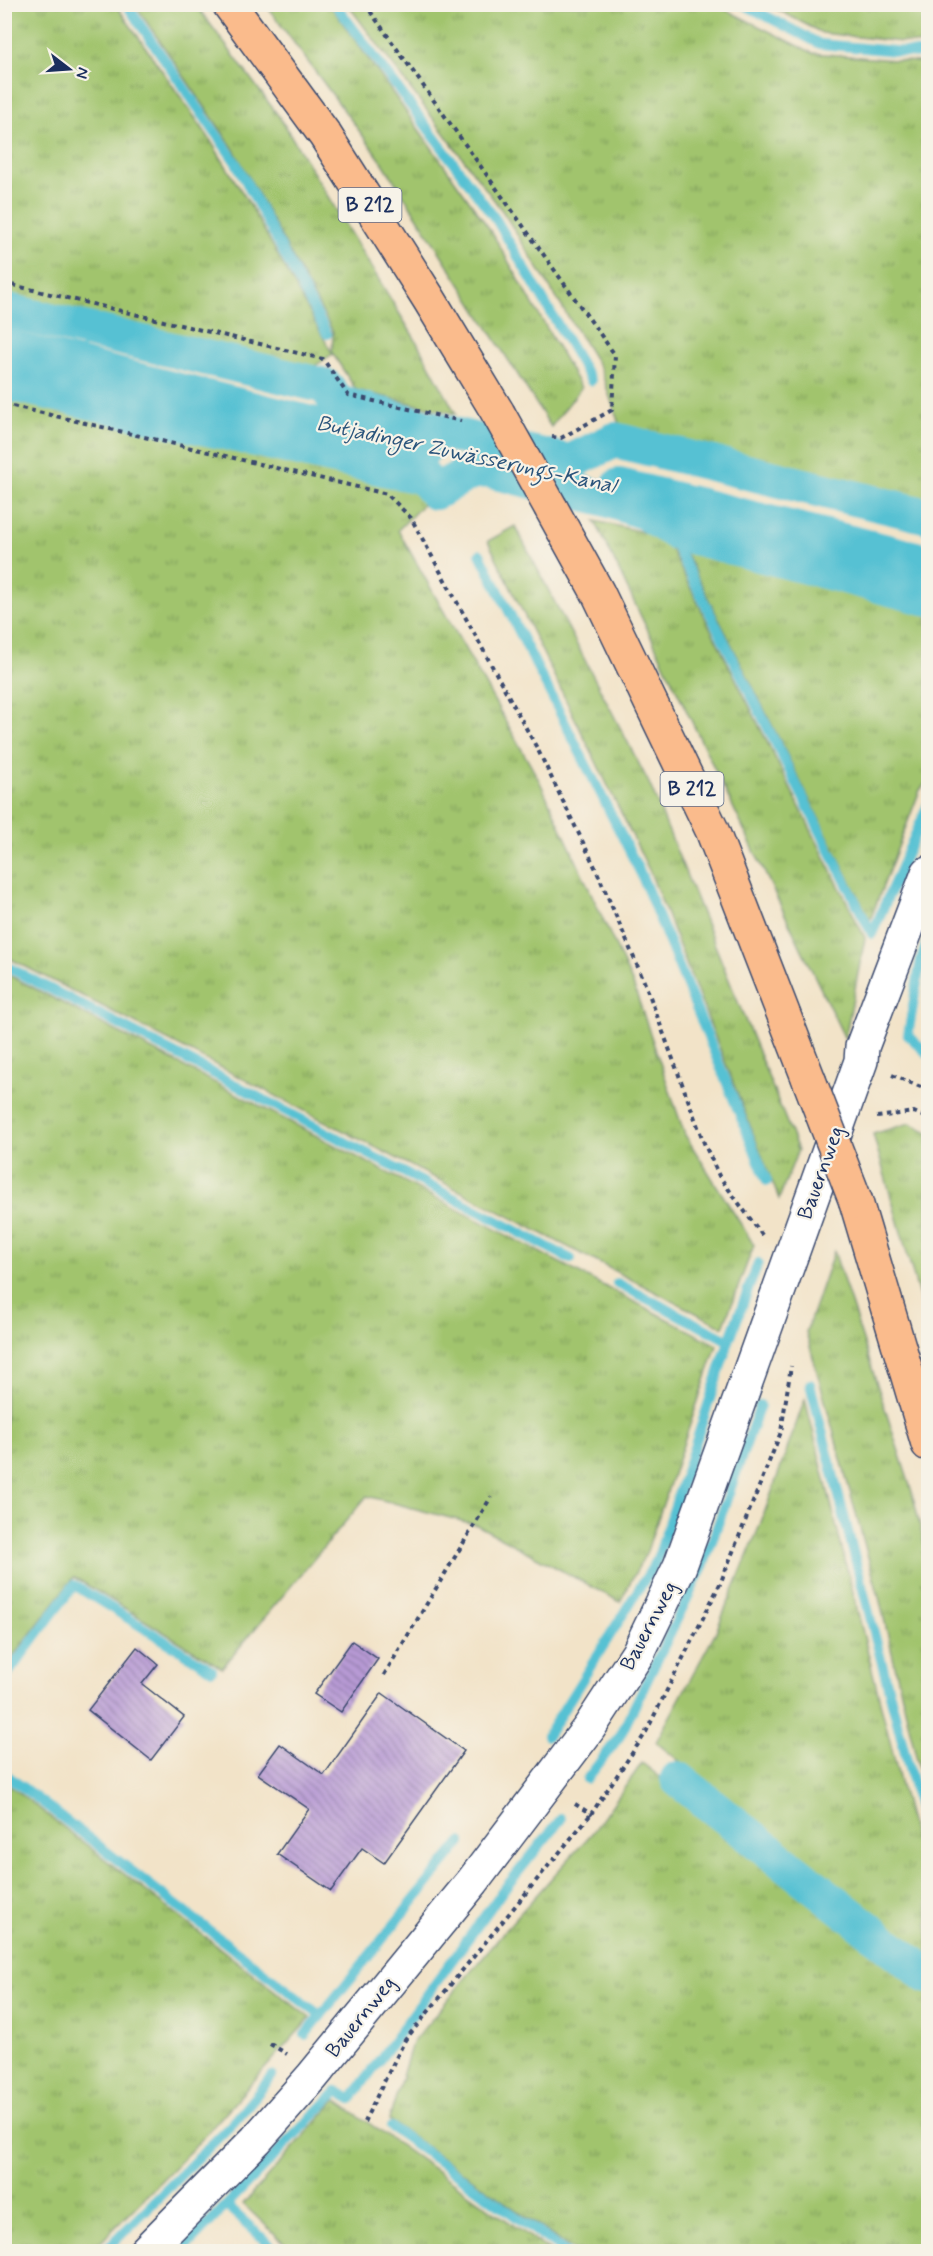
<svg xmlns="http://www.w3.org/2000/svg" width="933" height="2256" viewBox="0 0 933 2256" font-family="Mynerve,sans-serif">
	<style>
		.grass { fill: url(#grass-tufts); stroke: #5e7a66; stroke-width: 1.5 }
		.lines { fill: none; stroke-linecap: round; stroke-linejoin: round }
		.stream { stroke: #57c1d3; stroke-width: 10 }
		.canal { stroke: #57c1d3; stroke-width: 36 }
		.building { fill: url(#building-back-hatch) }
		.minor-casing { stroke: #3b4a6e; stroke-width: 36 }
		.primary-casing { stroke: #3b4a6e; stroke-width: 36 }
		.path { stroke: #3b4a6e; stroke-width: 4; stroke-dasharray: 4.5 4.5; stroke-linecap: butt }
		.minor { stroke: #fff; stroke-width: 33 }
		.primary { stroke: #fabb8c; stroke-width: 33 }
		.primary-bridge-casing { stroke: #3b4a6e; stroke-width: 36; stroke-linecap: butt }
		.primary-bridge { stroke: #fabb8c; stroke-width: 33 }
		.labels { text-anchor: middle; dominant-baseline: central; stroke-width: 4.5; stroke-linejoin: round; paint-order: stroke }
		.shield { fill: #f7f3e8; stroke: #5d6a87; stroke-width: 1.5 }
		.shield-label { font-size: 20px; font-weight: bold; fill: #1b2f5e }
		.street-label { font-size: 21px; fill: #1b2f5e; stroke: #f7f3e8 }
		.water-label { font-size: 22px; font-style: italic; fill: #2a547b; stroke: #f7f3e8 }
	</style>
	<defs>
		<pattern id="grass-tufts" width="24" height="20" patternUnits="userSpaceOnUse" patternTransform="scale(1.5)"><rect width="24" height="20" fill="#a1c46d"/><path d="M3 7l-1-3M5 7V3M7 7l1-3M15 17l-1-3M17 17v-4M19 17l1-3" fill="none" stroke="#82a05d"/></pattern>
		<pattern id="building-back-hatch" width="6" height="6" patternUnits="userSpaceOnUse" patternTransform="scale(1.5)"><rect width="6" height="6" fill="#b79ad4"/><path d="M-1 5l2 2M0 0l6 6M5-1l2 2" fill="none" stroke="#947eaf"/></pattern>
	</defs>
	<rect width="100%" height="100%" fill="#f7f3e8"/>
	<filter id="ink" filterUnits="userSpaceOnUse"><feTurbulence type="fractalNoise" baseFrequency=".0167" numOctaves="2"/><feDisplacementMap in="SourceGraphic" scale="12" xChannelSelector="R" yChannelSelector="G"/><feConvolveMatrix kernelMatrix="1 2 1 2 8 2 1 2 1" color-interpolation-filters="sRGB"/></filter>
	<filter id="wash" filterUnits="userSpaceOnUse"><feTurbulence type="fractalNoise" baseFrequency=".008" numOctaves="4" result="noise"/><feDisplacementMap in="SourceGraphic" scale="24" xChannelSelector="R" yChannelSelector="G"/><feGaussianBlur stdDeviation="1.35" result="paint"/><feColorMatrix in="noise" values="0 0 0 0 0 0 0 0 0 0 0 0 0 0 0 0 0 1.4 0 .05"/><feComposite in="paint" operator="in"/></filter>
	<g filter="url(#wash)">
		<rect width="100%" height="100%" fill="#f2e3c8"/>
		<path class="grass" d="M 5,4 L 116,5 L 207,135 L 253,210 L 332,353 L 333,332 L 233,148 L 135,5 L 196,5 L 280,118 L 415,339 L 456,414 L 356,390 L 333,354 L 312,368 L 325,386 L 5,310 Z
			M 266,5 L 330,5 L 491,231 L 581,388 L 551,427 L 383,163 Z
			M 348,5 L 716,5 L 813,53 L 928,63 L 928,516 L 615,440 L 621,430 L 600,368 L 503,212 Z
			M 769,5 L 928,5 L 928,45 L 822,33 Z
			M 4,382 L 423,477 L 435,492 L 398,530 L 540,782 L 633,984 L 685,1135 L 754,1245 L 723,1327 L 5,956 Z
			M 595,521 L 665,537 L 865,938 L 845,1039 Z
			M 515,526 L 650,785 L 798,1150 L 779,1199 L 650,872 L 488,541 Z
			M 675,532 L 928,598 L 928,781 L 920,790 L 870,920 Z
			M 5,973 L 717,1345 L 647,1551 L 620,1602 L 477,1525 L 367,1496 L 222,1668 L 74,1577 L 5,1667 Z
			M 910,1123 L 928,1132 L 928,1327 L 873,1134 Z
			M 834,1251 L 912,1492 L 928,1560 L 928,1808 L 879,1597 L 806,1332 Z
			M 805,1399 L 928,1895 L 928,1965 L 656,1742 L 715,1634 L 760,1525 Z
			M 642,1763 L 928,1985 L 928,2251 L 574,2251 L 389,2120 L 412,2043 L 505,1930 L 593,1832 Z
			M 4,1781 L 310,2018 L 200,2141 L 92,2251 L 5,2251 Z
			M 336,2100 L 550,2251 L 293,2251 L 243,2204 Z"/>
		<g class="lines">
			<path class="stream" d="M 126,4 L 236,163 L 327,334
				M 335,4 L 497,221 L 591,381
				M 743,4 L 820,44 L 928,54
				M 678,550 L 872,934 L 928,805
				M 480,554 L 641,874 L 767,1181
				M 928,940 L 921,959 L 908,1035 L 928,1054
				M 4,965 L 571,1259
				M 617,1283 L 729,1341
				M 810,1384 L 928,1842
				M 4,1679 L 74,1585 L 212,1670
				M 547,1736 L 657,1560 L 729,1341 L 758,1263
				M 4,1773 L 321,2016
				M 587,1779 L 620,1736 L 704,1564 L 760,1405
				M 305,2035 L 461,1842
				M 391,2127 L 565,2252
				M 227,2206 L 278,2252
				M 104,2252 L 234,2122 L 272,2076
				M 181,2252 L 337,2091 L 351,2099 L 502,1892 L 561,1819"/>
			<path class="canal" d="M 4,310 L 325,386 L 338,403 L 474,440 L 487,470 L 470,472 L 435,492 L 423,477 L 4,382
				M 4,347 L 372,439 L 424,449
				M 619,486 L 928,562
				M 928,516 L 615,440 L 570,462 L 474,440 L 487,470 L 600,497 L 645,512 L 675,532 L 928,598
				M 678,1779 L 928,1976"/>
		</g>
		<g id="blocks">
			<path class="building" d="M 352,1641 L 378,1659 L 341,1712 L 314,1694 Z
				M 137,1647 L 158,1664 L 142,1684 L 184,1717 L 151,1760 L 88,1710 Z
				M 382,1693 L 464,1751 L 384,1863 L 362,1848 L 331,1891 L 277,1854 L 309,1809 L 258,1774 L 280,1744 L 324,1775 Z"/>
		</g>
	</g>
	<g filter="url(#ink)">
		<use href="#blocks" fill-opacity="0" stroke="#3b4a6e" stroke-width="1.5"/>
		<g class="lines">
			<defs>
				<path id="minor" d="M 145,2252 L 256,2140 L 312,2077 L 473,1881 L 589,1728 L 638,1653 L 680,1566 L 861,1061 L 862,1047 L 928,873"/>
				<path id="primary" d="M 229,4 L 325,135 L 429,299 L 498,413
					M 551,508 L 598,593 L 712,830 L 809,1080
					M 856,1202 L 928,1444"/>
			</defs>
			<use href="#minor" class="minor-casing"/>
			<use href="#primary" class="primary-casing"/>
			<path class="path" d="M 365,4 L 615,355 L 612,410 L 561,438 L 552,437
				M 4,283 L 323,359 L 348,395 L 461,421
				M 4,404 L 387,494 L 411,518 L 538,750 L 595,867 L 646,986 L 704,1143 L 719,1176 L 762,1235
				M 892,1075 L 928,1090
				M 877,1117 L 914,1112 L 928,1118
				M 384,1675 L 491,1497
				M 575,1804 L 591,1814 L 645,1734 L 720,1584 L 781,1432 L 791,1366
				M 270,2044 L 287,2054
				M 364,2122 L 405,2040 L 591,1814"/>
			<use href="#minor" class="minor"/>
			<use href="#primary" class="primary"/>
			<defs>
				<path id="primary-bridge" d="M 498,413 L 551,508
					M 809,1080 L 856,1202"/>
			</defs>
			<use href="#primary-bridge" class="primary-bridge-casing"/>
			<use href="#primary-bridge" class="primary-bridge"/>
		</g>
	</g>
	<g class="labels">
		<g class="shield">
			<rect x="338.5" y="188" width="63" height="34" rx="4.5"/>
			<rect x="660.5" y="772" width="63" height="34" rx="4.5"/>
		</g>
		<g class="shield-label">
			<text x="370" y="205">B 212</text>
			<text x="692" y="789">B 212</text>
		</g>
		<g class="street-label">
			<text transform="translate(821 1173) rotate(-70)">Bauernweg</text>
			<text transform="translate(649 1626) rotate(-62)">Bauernweg</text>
			<text transform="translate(361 2017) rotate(-51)">Bauernweg</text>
		</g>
		<g class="water-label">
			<text transform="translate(466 455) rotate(12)">Butjadinger Zuwässerungs-Kanal</text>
		</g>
	</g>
	<rect width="933" height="2256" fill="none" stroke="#f7f3e8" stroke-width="24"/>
	<g transform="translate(69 69) rotate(107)" stroke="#f7f3e8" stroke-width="4.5" paint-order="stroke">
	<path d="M0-4.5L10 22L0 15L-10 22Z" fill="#1b2f5e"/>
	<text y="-9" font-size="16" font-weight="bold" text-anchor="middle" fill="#1b2f5e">N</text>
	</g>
</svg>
